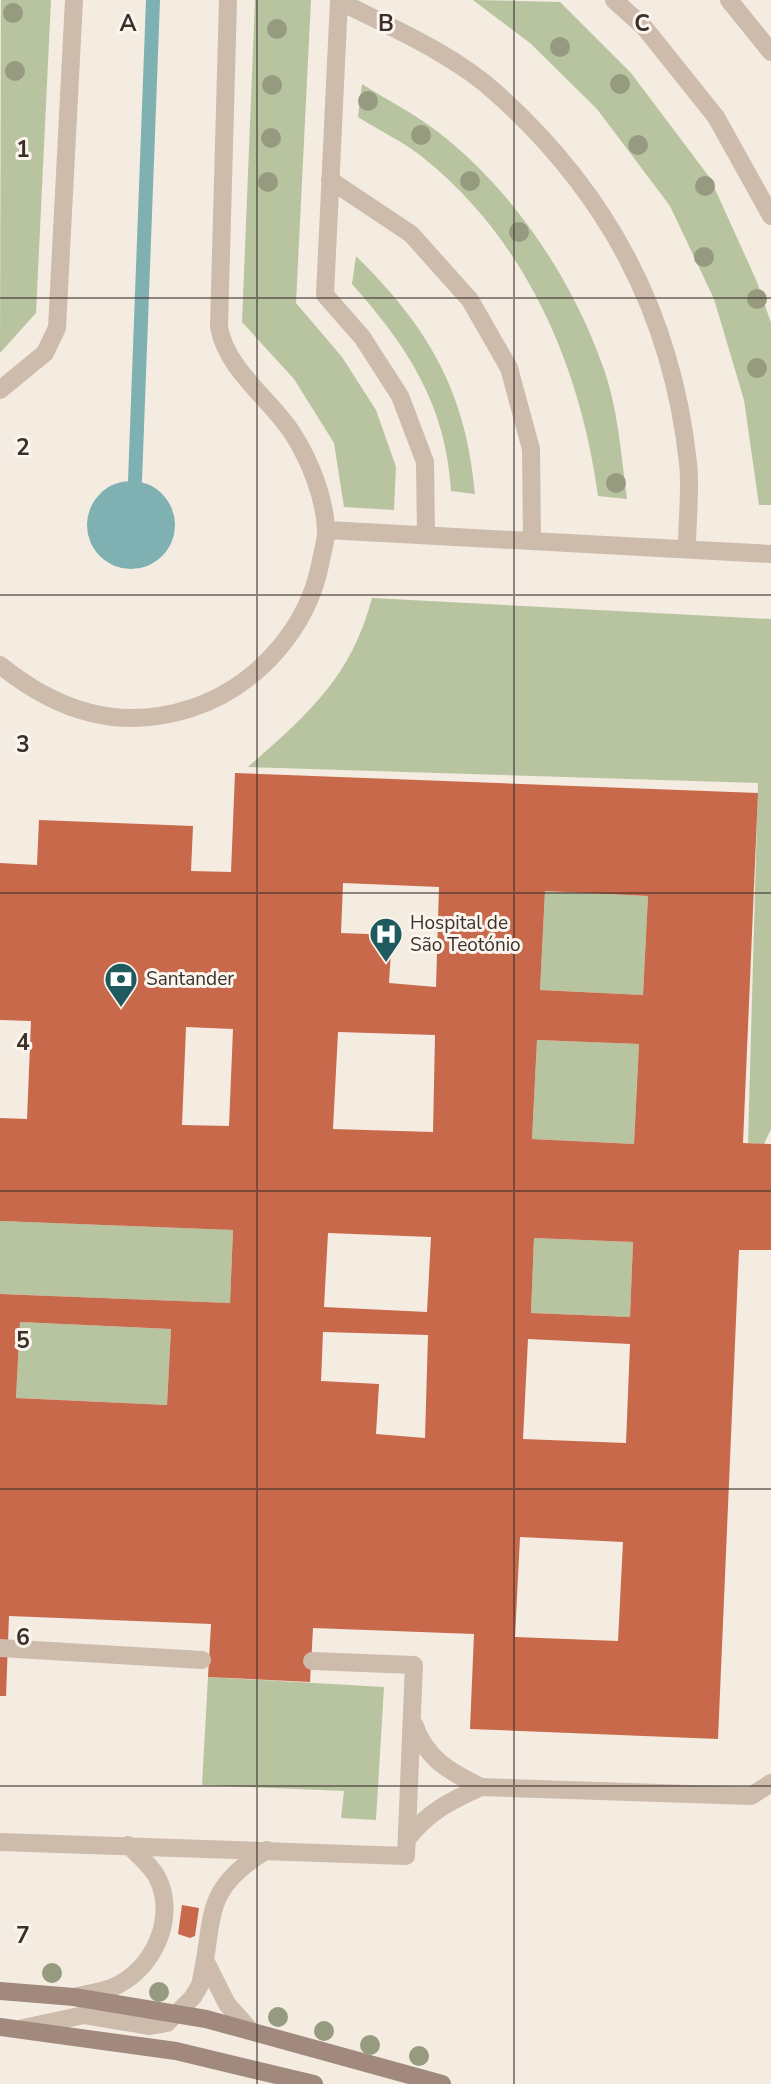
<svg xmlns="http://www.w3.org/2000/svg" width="771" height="2084" viewBox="0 0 771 2084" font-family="'Nunito Sans',sans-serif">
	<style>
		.green { fill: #b8c4a0 }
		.water { fill: #7fb0b2 }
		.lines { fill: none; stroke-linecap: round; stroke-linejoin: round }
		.stream { stroke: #7fb0b2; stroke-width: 14 }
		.building { fill: #c8694b; fill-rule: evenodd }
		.lane { stroke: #cdbbac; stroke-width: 18 }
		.secondary { stroke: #a18a7d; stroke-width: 18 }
		.tree { fill: #969b7f }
		.grid { fill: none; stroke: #3b302b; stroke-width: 2; stroke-opacity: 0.55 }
		.labels { text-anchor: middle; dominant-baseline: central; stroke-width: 6; stroke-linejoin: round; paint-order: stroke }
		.poi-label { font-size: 19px; fill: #3b302b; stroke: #fbf5ee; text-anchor: start }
		.grid-label { font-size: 23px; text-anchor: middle; font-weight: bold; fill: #3b302b; stroke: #fbf5ee; stroke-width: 6; stroke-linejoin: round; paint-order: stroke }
	</style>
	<rect width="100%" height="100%" fill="#f4ebe1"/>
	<path class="green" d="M 1,0 L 51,0 L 36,313 L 0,353 Z
		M 255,0 L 311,0 L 296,303 L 342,357 L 376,410 L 396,467 L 394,510 L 344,507 L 334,443 L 294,379 L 242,322 Z
		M 473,0 L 560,2 L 631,73 L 710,178 L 757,282 L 771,323 L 771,505 L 759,505 L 744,400 L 714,299 L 670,206 L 597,109 L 530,43 Z
		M 362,84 C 387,100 415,114 438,132 C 512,189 571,277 602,364 C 618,406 621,455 627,499 L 598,496 C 581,369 528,243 426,160 C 406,143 380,131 358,117 Z
		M 356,256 C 428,327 466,391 475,494 L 451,491 C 446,405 408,347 352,284 Z
		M 372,598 L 771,619 L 771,1129 L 764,1144 L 748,1143 L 758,783 L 248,767 C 307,715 351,678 372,598 Z
		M 545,891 L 648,896 L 643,995 L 540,990 Z
		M 537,1040 L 639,1044 L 634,1144 L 532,1139 Z
		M 0,1221 L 233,1230 L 230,1303 L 0,1294 Z
		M 534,1238 L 633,1242 L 630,1317 L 531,1313 Z
		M 20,1322 L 171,1329 L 167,1405 L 16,1398 Z
		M 208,1677 L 384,1687 L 376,1820 L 341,1818 L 344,1791 L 202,1785 Z"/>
	<path class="water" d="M87 525a44 44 0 1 1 88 0a44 44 0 1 1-88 0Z"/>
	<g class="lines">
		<path class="stream" d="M 135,481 L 153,0"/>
	</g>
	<path class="building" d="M 235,773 L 758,793 L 743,1143 L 771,1144 L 771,1250 L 739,1250 L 718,1739 L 470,1729 L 474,1634 L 313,1628 L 310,1682 L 208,1677 L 211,1624 L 9,1616 L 6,1696 L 0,1696 L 0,1294 L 230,1303 L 233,1230 L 0,1221 L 0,1118 L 27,1119 L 31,1021 L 0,1020 L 0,863 L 37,865 L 39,820 L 193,826 L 191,871 L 231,872 ZM 343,883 L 439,887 L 436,987 L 389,983 L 392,935 L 341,933 ZM 545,891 L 648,896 L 643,995 L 540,990 ZM 186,1027 L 233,1029 L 229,1126 L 182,1125 ZM 338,1032 L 435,1035 L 433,1132 L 333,1129 ZM 537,1040 L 639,1044 L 634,1144 L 532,1139 ZM 328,1233 L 431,1237 L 427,1312 L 324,1307 ZM 534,1238 L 633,1242 L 630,1317 L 531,1313 ZM 20,1322 L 171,1329 L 167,1405 L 16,1398 ZM 323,1332 L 428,1335 L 425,1438 L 376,1434 L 379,1384 L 321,1381 ZM 528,1339 L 630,1344 L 626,1443 L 523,1439 ZM 520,1537 L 623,1542 L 618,1641 L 515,1637 Z
		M 182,1905 L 199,1908 L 195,1936 L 190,1938 L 178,1934 Z"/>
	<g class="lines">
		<path class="lane" d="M 339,0 L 325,295 L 362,337 L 400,396 L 425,462 L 426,534
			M 614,0 L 644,27 L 716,117 L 771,216
			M 729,0 L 771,52
			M 339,1 C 390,27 452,53 495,92 C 607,192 672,313 688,463 C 691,491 687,520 687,548
			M 330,180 L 411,234 L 470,300 L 509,368 L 531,449 L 532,540
			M 0,390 L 45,353 L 57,328 L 74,0
			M 327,530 L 771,554
			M 0,665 C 57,711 119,732 192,708 C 257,686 309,628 321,560 C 323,550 327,538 326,528 C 324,496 310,461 293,434 C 270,398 227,371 219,327 L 228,0
			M 0,1648 L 202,1660
			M 481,1787 L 751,1796 L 771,1783
			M 407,1839 C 428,1812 450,1801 481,1787 C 450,1772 426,1759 414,1724
			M 0,1842 L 406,1856 L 414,1665 L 312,1661
			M 206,1962 L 227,2004 L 251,2031
			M 74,1997 C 86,1994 99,1992 111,1988 C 153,1972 178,1917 157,1877 C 150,1864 138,1855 128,1845
			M 23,2028 L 84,2015 L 150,2026 L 167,2023 L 193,1997 L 200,1985 C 216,1919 199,1891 267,1850"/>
		<path class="secondary" d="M 0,1991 L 74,1997 L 206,2019 L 442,2084
			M 0,2027 L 176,2051 L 314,2084"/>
	</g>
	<g class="tree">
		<circle cx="13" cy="13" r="10"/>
		<circle cx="277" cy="29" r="10"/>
		<circle cx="560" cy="47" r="10"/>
		<circle cx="15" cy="71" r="10"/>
		<circle cx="620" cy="84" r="10"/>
		<circle cx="272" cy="85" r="10"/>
		<circle cx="368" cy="101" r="10"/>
		<circle cx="421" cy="135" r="10"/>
		<circle cx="271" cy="138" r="10"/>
		<circle cx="638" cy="145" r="10"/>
		<circle cx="470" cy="181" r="10"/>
		<circle cx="268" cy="182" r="10"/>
		<circle cx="705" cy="186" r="10"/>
		<circle cx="519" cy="232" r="10"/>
		<circle cx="704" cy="257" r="10"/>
		<circle cx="757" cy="299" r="10"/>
		<circle cx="757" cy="368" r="10"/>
		<circle cx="616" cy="483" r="10"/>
		<circle cx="52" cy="1973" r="10"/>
		<circle cx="159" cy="1992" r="10"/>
		<circle cx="278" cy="2017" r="10"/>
		<circle cx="324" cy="2031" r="10"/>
		<circle cx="370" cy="2045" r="10"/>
		<circle cx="419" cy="2056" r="10"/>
	</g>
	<path class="grid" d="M 257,0 L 257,2084M 514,0 L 514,2084M 0,298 L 771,298M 0,595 L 771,595M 0,893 L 771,893M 0,1191 L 771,1191M 0,1489 L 771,1489M 0,1786 L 771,1786"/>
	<defs>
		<symbol id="hospital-pin" viewBox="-11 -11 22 30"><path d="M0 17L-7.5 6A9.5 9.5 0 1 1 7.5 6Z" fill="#1f5a5e" stroke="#fbf5ee"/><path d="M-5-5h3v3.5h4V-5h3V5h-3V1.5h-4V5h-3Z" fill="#fff"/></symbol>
		<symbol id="bank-pin" viewBox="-11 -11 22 30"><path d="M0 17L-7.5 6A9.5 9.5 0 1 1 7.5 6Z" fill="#1f5a5e" stroke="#fbf5ee"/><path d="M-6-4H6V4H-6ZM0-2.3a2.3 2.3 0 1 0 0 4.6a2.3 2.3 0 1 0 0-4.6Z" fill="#fff"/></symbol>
	</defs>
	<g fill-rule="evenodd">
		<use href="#hospital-pin" x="367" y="915" width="38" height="52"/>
		<use href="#bank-pin" x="102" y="960" width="38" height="52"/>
	</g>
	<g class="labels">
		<g class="poi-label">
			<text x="410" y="923">Hospital de<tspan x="410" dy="22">São Teotónio</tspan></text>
			<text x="146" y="979">Santander</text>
		</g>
	</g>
	<g class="grid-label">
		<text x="128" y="31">A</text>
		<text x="386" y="31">B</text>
		<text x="642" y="31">C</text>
		<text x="23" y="157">1</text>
		<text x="23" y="455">2</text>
		<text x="23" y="752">3</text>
		<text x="23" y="1050">4</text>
		<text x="23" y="1348">5</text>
		<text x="23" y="1645">6</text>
		<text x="23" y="1943">7</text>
	</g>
</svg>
